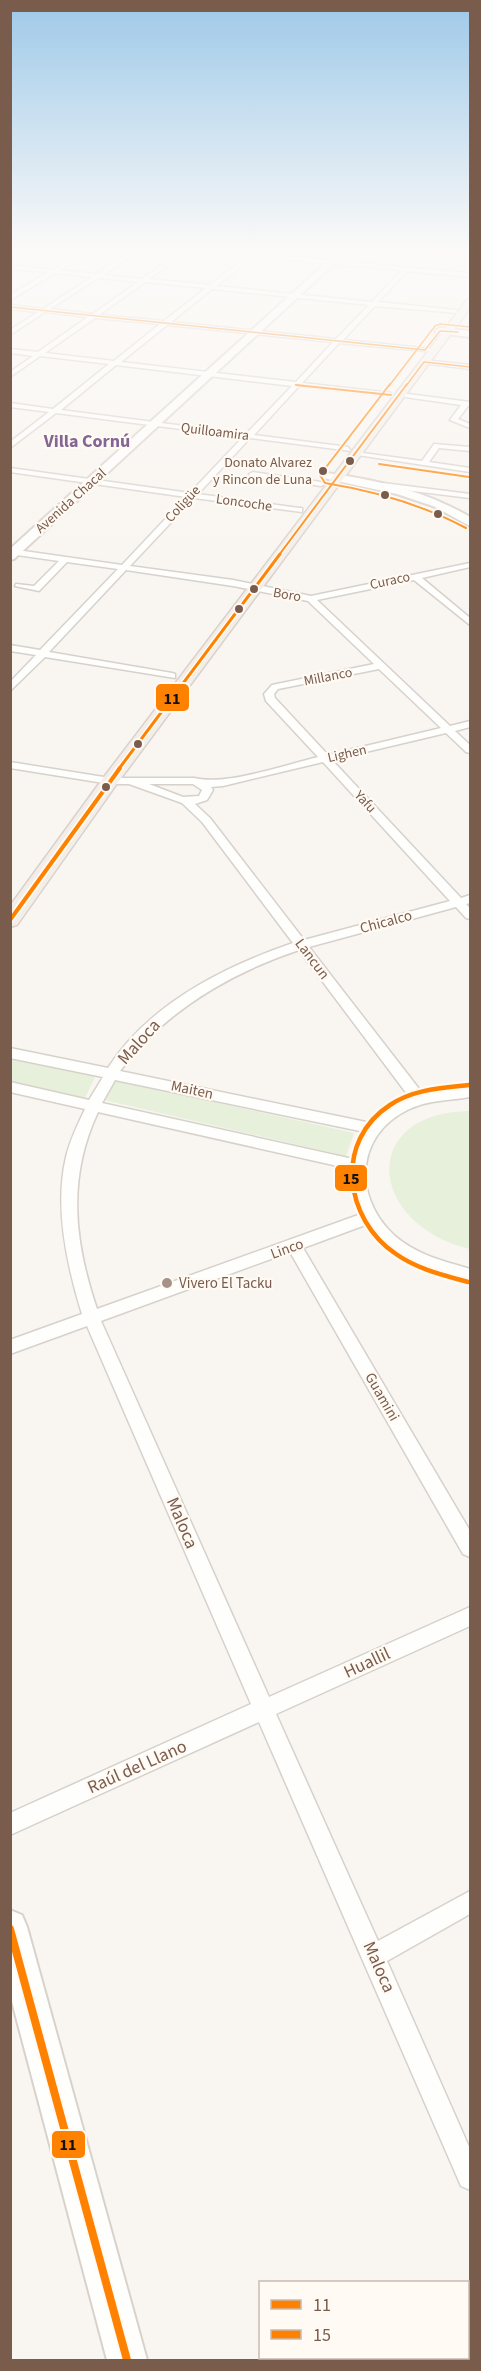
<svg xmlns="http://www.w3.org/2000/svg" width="481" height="2371" viewBox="0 0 481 2371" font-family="'Source Sans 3',sans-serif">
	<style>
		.green { fill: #e7f0db }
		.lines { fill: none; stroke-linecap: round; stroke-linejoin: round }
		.street-casing { stroke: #d7d1cb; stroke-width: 3 }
		.secondary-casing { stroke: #d9d2cb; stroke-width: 4 }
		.primary-casing { stroke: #dad1cc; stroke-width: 3 }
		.street { fill: #fefefd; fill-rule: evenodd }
		.secondary { fill: #fefefd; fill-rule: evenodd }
		.primary { fill: #f3eee8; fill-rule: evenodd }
		.bus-1-far4-casing { stroke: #fffaf3; stroke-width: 3 }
		.bus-1-far3-casing { stroke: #fffaf3; stroke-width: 4.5 }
		.bus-1-far2-casing { stroke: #fffaf3; stroke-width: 6 }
		.bus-1-far1-casing { stroke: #fffaf3; stroke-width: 8 }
		.bus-1-casing { stroke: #fffaf3; stroke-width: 12 }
		.bus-2-far2-casing { stroke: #fffaf3; stroke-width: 3 }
		.bus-2-far1-casing { stroke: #fffaf3; stroke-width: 4.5 }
		.bus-2-casing { stroke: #fffaf3; stroke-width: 9 }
		.bus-1-far4 { stroke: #ff8100; stroke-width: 1.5 }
		.bus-1-far3 { stroke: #ff8100; stroke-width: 2 }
		.bus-1-far2 { stroke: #ff8100; stroke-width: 3 }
		.bus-1-far1 { stroke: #ff8100; stroke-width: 4 }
		.bus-1 { stroke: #ff8100; stroke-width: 8 }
		.bus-2-far2 { stroke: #ff8100; stroke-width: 1.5 }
		.bus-2-far1 { stroke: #ff8100; stroke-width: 2 }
		.bus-2 { stroke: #ff8100; stroke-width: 4.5 }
		.bus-dot { fill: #7a5c4d; stroke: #fffaf3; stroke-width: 2 }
		.poi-dot { fill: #a69286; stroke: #fffaf3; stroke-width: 2 }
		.labels { text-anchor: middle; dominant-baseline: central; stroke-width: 4.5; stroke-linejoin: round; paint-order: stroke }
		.far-street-label { font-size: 14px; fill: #7a5c4d; stroke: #fffaf3 }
		.bus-label { font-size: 14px; fill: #7a5c4d; stroke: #fffaf3; text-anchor: end }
		.street-label { font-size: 15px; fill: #7a5c4d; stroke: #fffaf3 }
		.poi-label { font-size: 15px; fill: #7a5c4d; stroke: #fffaf3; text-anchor: start }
		.far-district-label { font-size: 18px; font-weight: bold; fill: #846695; stroke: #fffaf3 }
		.near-street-label { font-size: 18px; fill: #7a5c4d; stroke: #fffaf3 }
		.line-badge { stroke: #fffaf3; stroke-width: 2 }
		.pale-badge-label { font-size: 16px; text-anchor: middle; font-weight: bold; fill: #111 }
	</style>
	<rect width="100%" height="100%" fill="#f9f5f0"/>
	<path class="green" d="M 11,1058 L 97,1073 L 84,1100 L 11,1083 Z
		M 116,1080 L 354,1133 L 346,1156 L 104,1100 Z
		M 470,1111 L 470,1249 C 366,1224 359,1112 470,1111 Z"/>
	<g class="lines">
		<defs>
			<path id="street" d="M 33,251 L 39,251 L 14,266 L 53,270 L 83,251 L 89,251 L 59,270 L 96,274 L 130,252 L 134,252 L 134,254 L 103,275 L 142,279 L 181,251 L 187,251 L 149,279 L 210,285 L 247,256 L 206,251 L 229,251 L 470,273 L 470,277 L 407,271 L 378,302 L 456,310 L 458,313 L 375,306 L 343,340 L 433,349 L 435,352 L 339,343 L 302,383 L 391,393 L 393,396 L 299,386 L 254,435 L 348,447 L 351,451 L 250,438 L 198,494 L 299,508 L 302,508 L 302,512 L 194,498 L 130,566 L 233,580 L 311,596 L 470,563 L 470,567 L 422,578 L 470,618 L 470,625 L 414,580 L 317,600 L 450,726 L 470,721 L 470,727 L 455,731 L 470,745 L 470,753 L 466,752 L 446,733 L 332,760 L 461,898 L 470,895 L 470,903 L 466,904 L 470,908 L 470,919 L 466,918 L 456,907 L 309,947 L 423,1094 L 470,1087 L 470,1097 C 454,1100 436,1100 420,1105 C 358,1125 348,1193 395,1236 C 417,1255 444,1261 470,1269 L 470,1281 C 426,1272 397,1261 368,1224 L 303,1248 L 470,1531 L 470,1557 L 463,1554 L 290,1252 L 101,1321 L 269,1697 L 470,1607 L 470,1626 L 276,1714 L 378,1941 L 470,1891 L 470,1914 L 387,1961 L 470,2149 L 470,2190 L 461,2186 L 259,1722 L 10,1835 L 10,1813 L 251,1704 L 87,1326 L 10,1354 L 10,1340 L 82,1314 C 67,1266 54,1207 66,1157 C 70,1140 78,1124 85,1109 L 10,1092 L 10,1082 L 89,1100 L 103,1077 L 10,1058 L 10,1048 L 108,1068 C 149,1004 223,967 293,943 L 202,822 L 182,803 L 129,784 L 110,784 L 10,768 L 10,762 L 110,778 L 194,778 C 226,786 285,765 318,757 L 266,701 L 264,694 L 272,685 L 374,664 L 308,601 L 233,586 L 126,570 L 49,652 L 172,673 L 175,674 L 175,678 L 45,657 L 10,691 L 10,682 L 36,655 L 10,651 L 10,645 L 40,650 L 118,569 L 67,562 L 39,591 L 15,586 L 16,584 L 34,586 L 59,561 L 10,554 L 10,549 L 122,565 L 186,497 L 10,472 L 10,468 L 190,493 L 243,437 L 56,413 L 10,448 L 10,442 L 49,412 L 10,407 L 10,403 L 53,409 L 109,364 L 40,356 L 10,377 L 10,372 L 33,356 L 10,353 L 10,349 L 38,352 L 88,317 L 45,312 L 10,335 L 10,330 L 38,312 L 10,309 L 10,305 L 43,309 L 92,277 L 55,273 L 10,300 L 10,295 L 48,272 L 10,269 L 10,264 ZM 253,257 L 402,270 L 372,302 L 216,286 ZM 98,278 L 138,282 L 93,314 L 50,309 ZM 145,282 L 206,288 L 164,321 L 99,315 ZM 212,289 L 369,305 L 336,339 L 171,322 ZM 95,318 L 160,324 L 114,361 L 45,353 ZM 167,325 L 333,342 L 296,382 L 121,362 ZM 116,365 L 292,386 L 246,434 L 61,410 ZM 379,669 L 441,728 L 328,755 L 275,698 L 274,694 L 278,689 ZM 323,762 L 450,901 L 304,940 L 210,818 L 195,804 L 207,800 L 213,790 L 211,787 L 223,786 ZM 149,784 L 193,784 L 202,790 L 199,796 L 183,797 ZM 299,950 L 410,1098 L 376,1116 L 371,1123 L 120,1071 C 165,1011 228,974 299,950 ZM 115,1080 L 365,1132 L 354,1147 L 353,1159 L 102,1103 ZM 98,1112 L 351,1169 L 350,1179 L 361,1214 L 97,1309 C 74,1241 67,1178 98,1112 Z
				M 410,251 L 470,254 L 470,257 L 412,253 Z
				M 424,360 L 470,365 L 470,369 L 422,363 Z
				M 400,393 L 470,402 L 470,406 L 468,406 L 458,419 L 470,424 L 470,428 L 450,420 L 461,405 L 398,396 Z
				M 434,444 L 470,447 L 470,451 L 439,448 L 429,462 L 470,468 L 470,472 L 351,454 L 355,452 L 422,461 Z
				M 253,472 L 321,482 L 325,484 L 321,486 L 250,476 L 249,474 Z
				M 383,483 L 470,494 L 470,498 L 380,487 L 380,483 Z"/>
			<path id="secondary" d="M 339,251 L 348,251 L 14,559 L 10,560 L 10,549 Z
				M 440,328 L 470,331 L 470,337 L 437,333 L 435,331 Z
				M 327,473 C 377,480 426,491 470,517 L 470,526 L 433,506 L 397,494 L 323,478 L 323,474 Z
				M 10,1910 L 22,1915 L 27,1927 L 147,2360 L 107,2360 L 10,1994 Z"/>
			<path id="primary" d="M 470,299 L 470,308 L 116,785 L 17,925 L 10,927 L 10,906 L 104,777 L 467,300 Z"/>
		</defs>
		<use href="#street" class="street-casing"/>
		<use href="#secondary" class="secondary-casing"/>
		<use href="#primary" class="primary-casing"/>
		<use href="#street" class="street"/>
		<use href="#secondary" class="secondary"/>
		<use href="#primary" class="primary"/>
		<defs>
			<path id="bus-1-far4" d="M 416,251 L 470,256
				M 10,307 L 425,350 L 440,331 L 458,332
				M 296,385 L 304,386
				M 406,386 L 424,362 L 470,367"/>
			<path id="bus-1-far3" d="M 296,385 L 391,395
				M 279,555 L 407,384"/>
			<path id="bus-1-far2" d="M 118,770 L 280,554"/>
			<path id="bus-1-far1" d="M 10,920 L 120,768"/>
			<path id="bus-1" d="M 10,1929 L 127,2360"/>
			<path id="bus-2-far2" d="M 389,386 L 435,326 L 440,324 L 470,327"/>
			<path id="bus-2-far1" d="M 390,384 L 320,475 L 325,483 C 375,491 421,504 466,528
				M 379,464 L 469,477"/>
			<path id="bus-2" d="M 468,1282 C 443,1275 417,1269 396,1254 C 344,1219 334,1141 390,1105 C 414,1089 442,1088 469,1085"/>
		</defs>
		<use href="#bus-1-far4" class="bus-1-far4-casing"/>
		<use href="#bus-1-far3" class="bus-1-far3-casing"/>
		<use href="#bus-1-far2" class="bus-1-far2-casing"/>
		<use href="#bus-1-far1" class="bus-1-far1-casing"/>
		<use href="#bus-1" class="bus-1-casing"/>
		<use href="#bus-2-far2" class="bus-2-far2-casing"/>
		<use href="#bus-2-far1" class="bus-2-far1-casing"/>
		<use href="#bus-2" class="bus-2-casing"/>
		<use href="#bus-1-far4" class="bus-1-far4"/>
		<use href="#bus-1-far3" class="bus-1-far3"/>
		<use href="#bus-1-far2" class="bus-1-far2"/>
		<use href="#bus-1-far1" class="bus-1-far1"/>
		<use href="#bus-1" class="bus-1"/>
		<use href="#bus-2-far2" class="bus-2-far2"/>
		<use href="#bus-2-far1" class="bus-2-far1"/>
		<use href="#bus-2" class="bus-2"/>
	</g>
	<linearGradient id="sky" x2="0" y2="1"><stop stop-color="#9ec9e9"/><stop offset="0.43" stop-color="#fcfaf8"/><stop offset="1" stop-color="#fcfaf8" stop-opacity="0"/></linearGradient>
	<rect width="481" height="583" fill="url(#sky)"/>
	<g class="bus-dot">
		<circle cx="350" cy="461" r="5"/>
		<circle cx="323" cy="471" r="5"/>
		<circle cx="385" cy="495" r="5"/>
		<circle cx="438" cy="514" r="5"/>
		<circle cx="254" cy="589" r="5"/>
		<circle cx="239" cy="609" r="5"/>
		<circle cx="138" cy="744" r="5"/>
		<circle cx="106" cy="787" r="5"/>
	</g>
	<circle class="poi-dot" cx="167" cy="1283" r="6"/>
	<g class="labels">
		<g class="far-street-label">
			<text transform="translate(215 432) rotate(7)">Quilloamira</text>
			<text transform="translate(71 501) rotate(-42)">Avenida Chacal</text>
			<text transform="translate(244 503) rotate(8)">Loncoche</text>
			<text transform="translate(183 504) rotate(-47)">Coligüe</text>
			<text transform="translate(390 581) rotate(-12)">Curaco</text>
			<text transform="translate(287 595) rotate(10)">Boro</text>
			<text transform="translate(328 677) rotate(-11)">Millanco</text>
			<text transform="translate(347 754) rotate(-13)">Lighen</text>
			<text transform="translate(365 802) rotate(47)">Yafu</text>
		</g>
		<g class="bus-label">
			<text x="312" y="463">Donato Alvarez<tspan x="312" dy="17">y Rincon de Luna</tspan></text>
		</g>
		<g class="street-label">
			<text transform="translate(386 922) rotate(-15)">Chicalco</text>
			<text transform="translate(312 959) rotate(53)">Lancun</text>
			<text transform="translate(192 1090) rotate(12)">Maiten</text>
			<text transform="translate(287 1249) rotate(-20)">Linco</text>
			<text transform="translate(382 1397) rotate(60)">Guamini</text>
		</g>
		<g class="poi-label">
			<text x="179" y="1283">Vivero El Tacku</text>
		</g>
		<g class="far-district-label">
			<text x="87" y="441">Villa Cornú</text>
		</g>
		<g class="near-street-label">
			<text transform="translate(139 1042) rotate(-48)">Maloca</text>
			<text transform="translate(182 1523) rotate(67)">Maloca</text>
			<text transform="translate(367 1663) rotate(-25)">Huallil</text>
			<text transform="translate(137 1767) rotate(-24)">Raúl del Llano</text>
			<text transform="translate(379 1967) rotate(66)">Maloca</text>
		</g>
	</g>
	<g class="line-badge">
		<rect x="155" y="683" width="35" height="29" rx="6" fill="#ff8100"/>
		<rect x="334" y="1164" width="34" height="28" rx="6" fill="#ff8100"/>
		<rect x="51" y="2130" width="35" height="29" rx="6" fill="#ff8100"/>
	</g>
	<g class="pale-badge-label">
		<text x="172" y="704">11</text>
		<text x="351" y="1184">15</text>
		<text x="68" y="2150">11</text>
	</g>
	<rect width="481" height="2371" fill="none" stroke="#7a5c4d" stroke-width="24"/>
	<rect x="259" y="2281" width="210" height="78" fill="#fffaf3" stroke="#cabbb1" stroke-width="1.5"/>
	<rect x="271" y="2300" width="30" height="9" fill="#ff8100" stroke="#cabbb1" stroke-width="1.5"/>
	<text x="313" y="2311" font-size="18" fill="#7a5c4d">11</text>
	<rect x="271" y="2330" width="30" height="9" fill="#ff8100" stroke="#cabbb1" stroke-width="1.5"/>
	<text x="313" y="2341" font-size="18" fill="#7a5c4d">15</text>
</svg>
